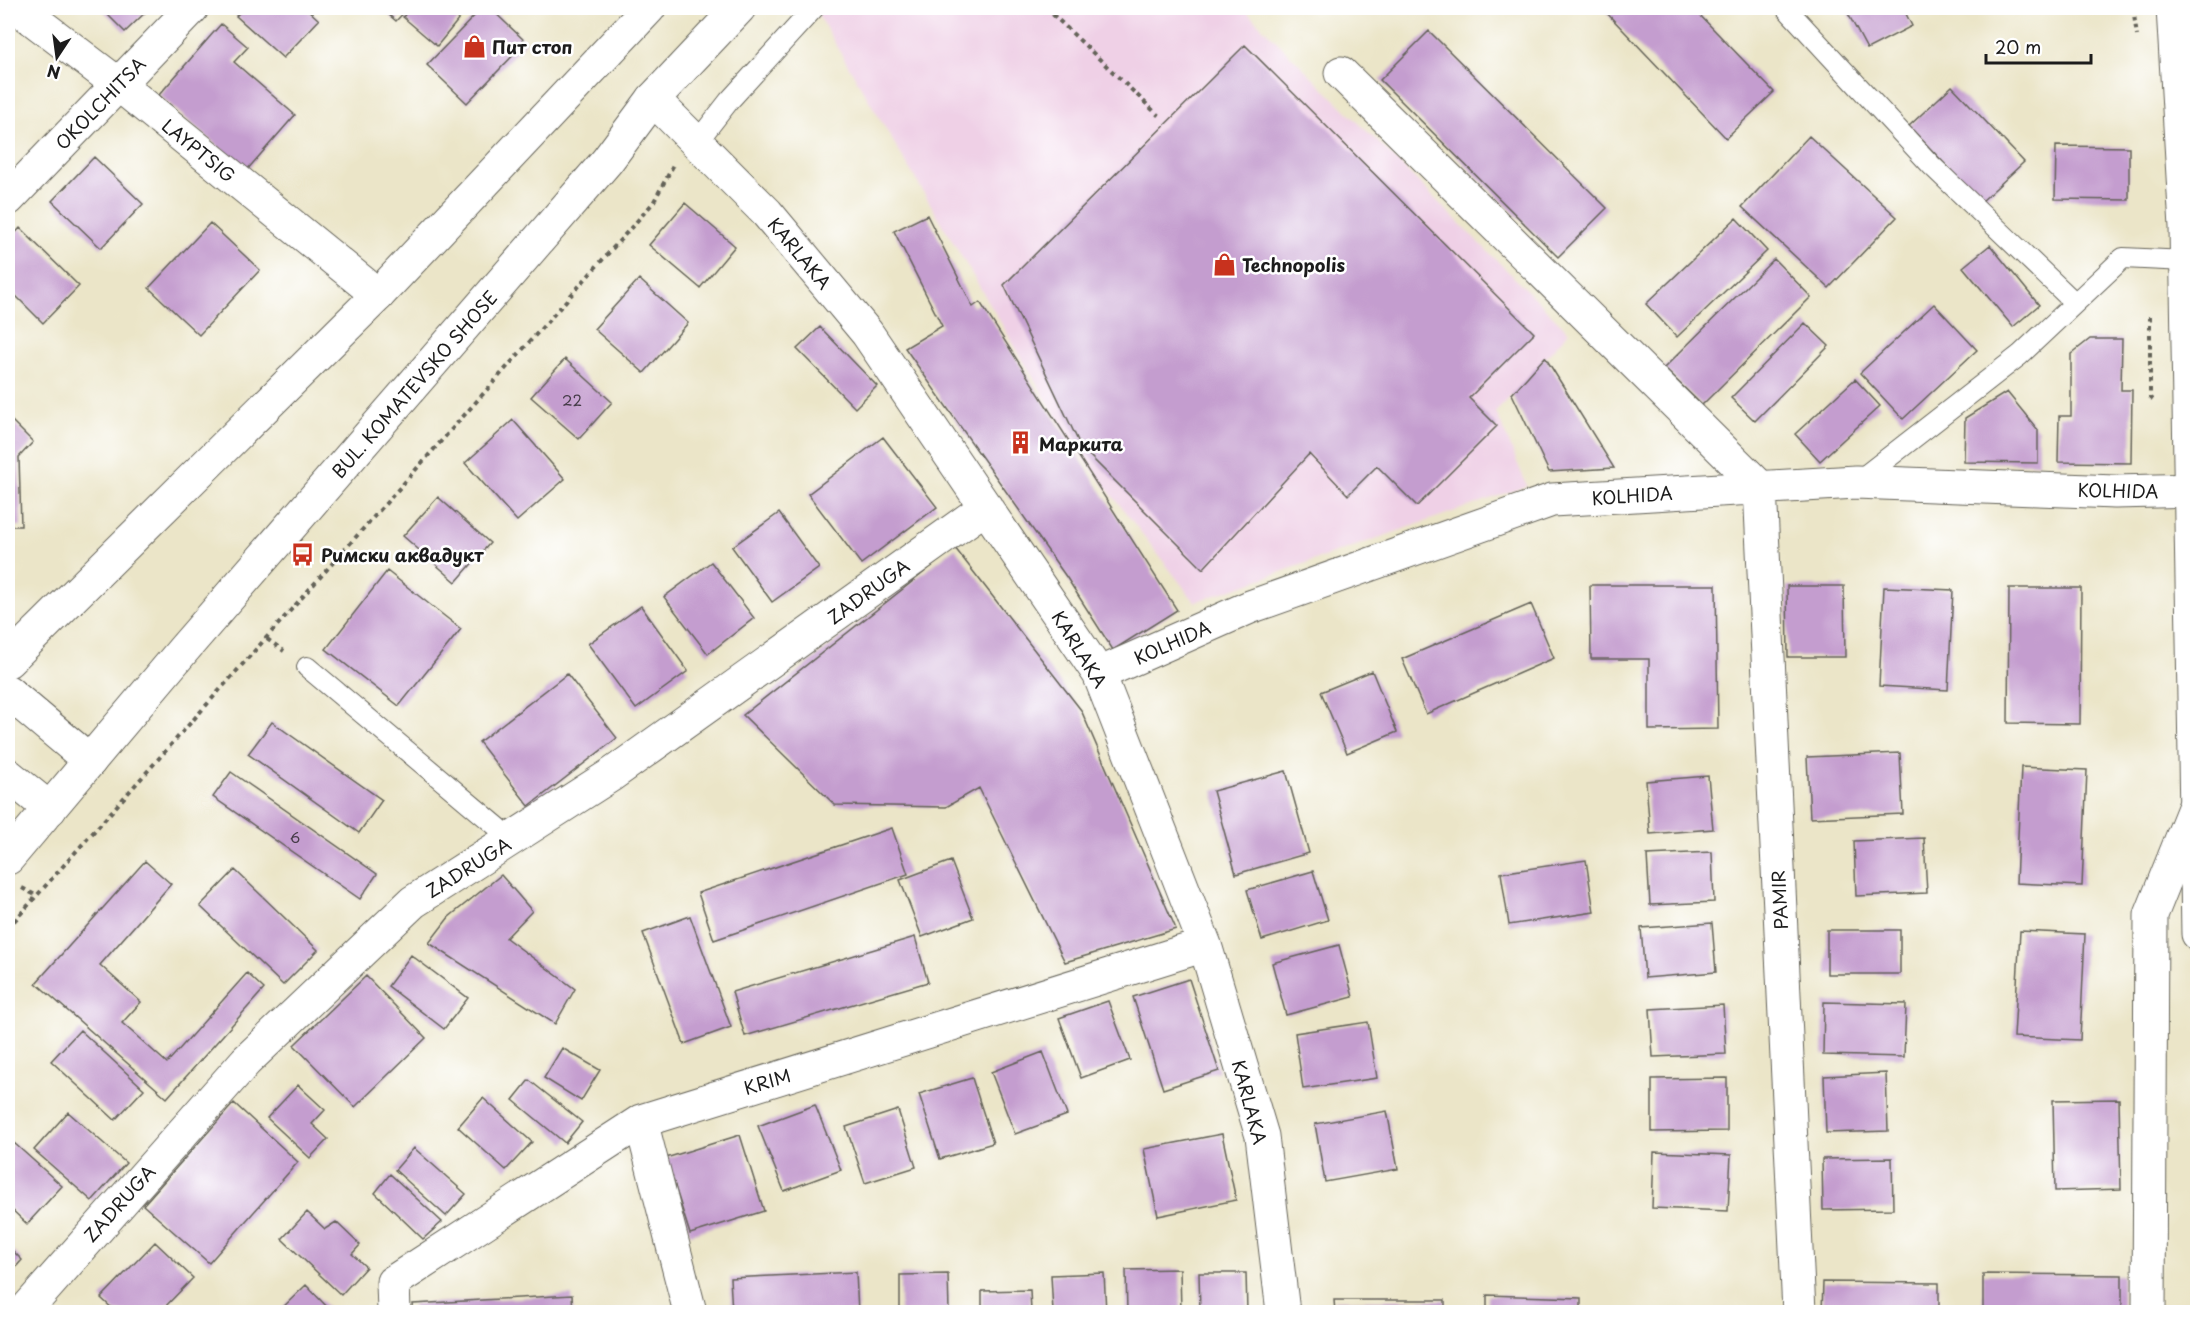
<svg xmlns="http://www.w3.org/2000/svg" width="2205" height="1320" viewBox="0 0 2205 1320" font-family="'Playpen Sans',sans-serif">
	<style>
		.built { fill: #efd0e6 }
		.building { fill: #c49dcf }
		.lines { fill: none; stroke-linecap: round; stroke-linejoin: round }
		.service-casing { stroke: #646258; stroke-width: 22 }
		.minor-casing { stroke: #646258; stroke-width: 35 }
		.tertiary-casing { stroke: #646258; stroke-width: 35 }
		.secondary-casing { stroke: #646258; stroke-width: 35 }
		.path { stroke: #646258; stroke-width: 4; stroke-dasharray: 4.5 4.5; stroke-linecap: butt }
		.service { stroke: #fff; stroke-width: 20 }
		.minor { stroke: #fff; stroke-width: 33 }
		.tertiary { stroke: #fff; stroke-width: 33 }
		.secondary { stroke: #fff; stroke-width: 33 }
		.labels { text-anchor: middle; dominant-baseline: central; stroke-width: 5; stroke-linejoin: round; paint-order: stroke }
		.number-label { font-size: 15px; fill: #463c49 }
		.poi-label { font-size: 18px; font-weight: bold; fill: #1c1c1c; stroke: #fff; text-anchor: start }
		.street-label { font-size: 18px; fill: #1c1c1c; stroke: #fff }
	</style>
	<rect width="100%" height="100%" fill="#fff"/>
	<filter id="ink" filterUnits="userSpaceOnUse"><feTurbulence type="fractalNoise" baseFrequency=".0167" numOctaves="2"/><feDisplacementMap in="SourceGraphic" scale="12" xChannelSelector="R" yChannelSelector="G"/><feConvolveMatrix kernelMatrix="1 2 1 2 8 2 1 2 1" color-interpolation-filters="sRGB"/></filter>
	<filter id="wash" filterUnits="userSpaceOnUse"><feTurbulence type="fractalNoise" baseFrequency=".008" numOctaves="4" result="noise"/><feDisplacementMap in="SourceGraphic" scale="24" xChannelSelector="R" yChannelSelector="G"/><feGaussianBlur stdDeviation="1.35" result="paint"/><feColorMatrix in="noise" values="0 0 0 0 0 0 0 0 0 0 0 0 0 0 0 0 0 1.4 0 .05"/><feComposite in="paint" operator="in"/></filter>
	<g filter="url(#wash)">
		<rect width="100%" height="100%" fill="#ebe5c8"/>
		<path class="built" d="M 822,8 L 1243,8 L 1569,332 L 1496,412 L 1527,486 L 1195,602 L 1074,446 L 817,13 Z"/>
		<g id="blocks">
			<path class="building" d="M 101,8 L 150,8 L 125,32 Z
				M 244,8 L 306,8 L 319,20 L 283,58 L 236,16 Z
				M 381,8 L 408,8 L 396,21 Z
				M 410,8 L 468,8 L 437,46 L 403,17 Z
				M 482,8 L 490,8 L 526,42 L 467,103 L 427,65 Z
				M 1602,8 L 1693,8 L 1774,92 L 1726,138 Z
				M 1845,8 L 1903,8 L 1912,26 L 1867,49 Z
				M 221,24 L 248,47 L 234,62 L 295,115 L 246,171 L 159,95 Z
				M 1429,31 L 1607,208 L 1558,257 L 1380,80 Z
				M 1245,45 L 1534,333 L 1469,398 L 1497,426 L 1417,506 L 1377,466 L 1348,495 L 1309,454 L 1203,569 L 1081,447 L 1004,285 Z
				M 1952,86 L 2024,162 L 1981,202 L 1909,126 Z
				M 1809,136 L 1897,217 L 1829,288 L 1742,207 Z
				M 2056,146 L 2129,147 L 2129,200 L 2055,199 Z
				M 94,157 L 143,204 L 101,248 L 52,201 Z
				M 685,203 L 735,246 L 700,288 L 649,245 Z
				M 927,215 L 973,307 L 980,302 L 1177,610 L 1113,650 L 1067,578 L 905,348 L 942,326 L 894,231 Z
				M 1736,218 L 1767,251 L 1677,337 L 1646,304 Z
				M 210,223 L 260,270 L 199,335 L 149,288 Z
				M 20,228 L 79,286 L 43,323 L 8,288 L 8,241 Z
				M 1990,245 L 2039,305 L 2013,327 L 1963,267 Z
				M 1774,259 L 1811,297 L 1702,405 L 1664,368 Z
				M 639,279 L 688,323 L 644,373 L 594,329 Z
				M 1934,304 L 1977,350 L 1903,419 L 1860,373 Z
				M 1805,323 L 1829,346 L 1755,421 L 1731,398 Z
				M 820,327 L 877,386 L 855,408 L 797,349 Z
				M 2090,339 L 2122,339 L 2121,390 L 2132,390 L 2131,463 L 2058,462 L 2059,416 L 2071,416 L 2071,354 Z
				M 1545,357 L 1614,468 L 1549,472 L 1512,394 Z
				M 565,359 L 612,402 L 579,439 L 531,397 Z
				M 1855,379 L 1880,406 L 1820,461 L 1795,434 Z
				M 2007,392 L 2038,430 L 2038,463 L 1964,462 L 1965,418 Z
				M 8,417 L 33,442 L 19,457 L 21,526 L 8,526 Z
				M 513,420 L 565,479 L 517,521 L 465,463 Z
				M 883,437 L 937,507 L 861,564 L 808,494 Z
				M 438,497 L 490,543 L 456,582 L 403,536 Z
				M 779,513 L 819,568 L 772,602 L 732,547 Z
				M 955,548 L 1081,710 L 1176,929 L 1065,962 L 979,788 L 946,807 L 835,805 L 743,715 Z
				M 711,562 L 754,618 L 708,654 L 664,597 Z
				M 387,571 L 461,629 L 399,706 L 326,649 Z
				M 1590,585 L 1716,585 L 1718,729 L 1649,730 L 1649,659 L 1591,659 Z
				M 1787,586 L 1844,586 L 1845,657 L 1788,657 Z
				M 1884,587 L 1953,590 L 1948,690 L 1879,686 Z
				M 2009,588 L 2081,588 L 2080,724 L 2008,723 Z
				M 1531,604 L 1554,658 L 1426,714 L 1402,659 Z
				M 641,606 L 688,671 L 636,709 L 588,644 Z
				M 1372,671 L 1397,732 L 1347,753 L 1321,692 Z
				M 567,674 L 617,738 L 529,806 L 479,742 Z
				M 272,722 L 382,800 L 359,833 L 248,754 Z
				M 1900,753 L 1903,814 L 1810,818 L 1807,757 Z
				M 2021,767 L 2087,770 L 2082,886 L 2016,883 Z
				M 1286,771 L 1309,853 L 1236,874 L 1213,791 Z
				M 231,772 L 377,874 L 360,899 L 213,797 Z
				M 1708,776 L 1713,829 L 1650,834 L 1646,781 Z
				M 892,828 L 908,874 L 714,940 L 698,893 Z
				M 1924,838 L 1927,893 L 1856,896 L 1854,841 Z
				M 1712,852 L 1714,902 L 1650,905 L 1647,855 Z
				M 1586,860 L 1594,912 L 1509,925 L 1501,873 Z
				M 145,861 L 171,884 L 100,965 L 141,1002 L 122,1023 L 167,1063 L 247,973 L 264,989 L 167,1098 L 36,983 Z
				M 951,861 L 973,918 L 922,937 L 900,880 Z
				M 235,870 L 318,950 L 283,985 L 200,906 Z
				M 1313,871 L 1328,920 L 1262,940 L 1247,890 Z
				M 501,875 L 532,911 L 506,938 L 575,989 L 555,1024 L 429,943 L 449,917 Z
				M 690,916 L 731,1027 L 684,1044 L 643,933 Z
				M 1712,923 L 1716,972 L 1645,978 L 1641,928 Z
				M 1827,930 L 1900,930 L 1900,974 L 1827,974 Z
				M 2020,931 L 2085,934 L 2080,1040 L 2014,1037 Z
				M 915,937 L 928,982 L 745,1036 L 732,992 Z
				M 1339,945 L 1353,997 L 1286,1015 L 1272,963 Z
				M 411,955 L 468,998 L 444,1029 L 388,986 Z
				M 366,976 L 426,1038 L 355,1107 L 294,1045 Z
				M 1189,979 L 1219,1071 L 1163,1089 L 1133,997 Z
				M 1108,1001 L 1130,1060 L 1081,1078 L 1059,1018 Z
				M 1824,1002 L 1906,1004 L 1904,1057 L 1823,1055 Z
				M 1723,1005 L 1726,1054 L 1653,1057 L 1650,1009 Z
				M 1368,1022 L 1377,1078 L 1303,1089 L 1295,1033 Z
				M 80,1030 L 144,1089 L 115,1120 L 51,1061 Z
				M 562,1048 L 600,1070 L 581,1101 L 544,1078 Z
				M 1043,1052 L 1067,1115 L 1015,1134 L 991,1072 Z
				M 1886,1073 L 1888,1131 L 1826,1133 L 1824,1076 Z
				M 972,1078 L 993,1143 L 940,1159 L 919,1094 Z
				M 1727,1078 L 1727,1131 L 1652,1132 L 1652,1079 Z
				M 529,1080 L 582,1122 L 565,1143 L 513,1100 Z
				M 298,1085 L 325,1110 L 312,1124 L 328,1139 L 310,1158 L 267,1118 Z
				M 483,1098 L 532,1142 L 506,1170 L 458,1127 Z
				M 2119,1099 L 2121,1189 L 2055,1191 L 2053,1100 Z
				M 234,1103 L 298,1162 L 209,1263 L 143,1205 Z
				M 815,1105 L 841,1170 L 784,1191 L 758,1126 Z
				M 898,1110 L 916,1167 L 865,1183 L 846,1127 Z
				M 1387,1111 L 1398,1169 L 1325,1182 L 1315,1124 Z
				M 68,1112 L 126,1163 L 92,1201 L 34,1150 Z
				M 1222,1134 L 1236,1200 L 1158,1216 L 1144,1149 Z
				M 740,1135 L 764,1211 L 690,1234 L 666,1158 Z
				M 14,1143 L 62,1186 L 27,1224 L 8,1206 L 8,1150 Z
				M 414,1148 L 466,1194 L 446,1216 L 395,1170 Z
				M 1654,1152 L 1731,1155 L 1728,1211 L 1652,1208 Z
				M 1892,1158 L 1893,1209 L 1823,1210 L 1822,1159 Z
				M 390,1174 L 442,1222 L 423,1239 L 375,1193 Z
				M 307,1212 L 325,1229 L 336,1222 L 360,1245 L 352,1254 L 366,1267 L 341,1295 L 282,1239 Z
				M 155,1242 L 193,1278 L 160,1312 L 116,1312 L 101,1298 Z
				M 8,1246 L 22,1260 L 8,1276 Z
				M 1180,1269 L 1181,1312 L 1127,1312 L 1126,1270 Z
				M 856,1272 L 858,1312 L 732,1312 L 730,1278 Z
				M 1104,1273 L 1106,1312 L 1053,1312 L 1051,1275 Z
				M 1199,1273 L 1246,1273 L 1247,1312 L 1200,1312 Z
				M 948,1274 L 949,1312 L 900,1312 L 900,1275 Z
				M 1983,1274 L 2122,1275 L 2122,1312 L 1983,1312 Z
				M 1823,1282 L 1939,1283 L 1939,1312 L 1822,1312 Z
				M 306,1285 L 332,1312 L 278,1312 Z
				M 1030,1290 L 1031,1312 L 982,1312 L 982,1291 Z
				M 572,1295 L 573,1312 L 414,1312 L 413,1304 Z
				M 1487,1295 L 1581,1298 L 1581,1312 L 1487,1312 Z
				M 1334,1300 L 1445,1300 L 1445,1312 L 1335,1312 Z"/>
		</g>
	</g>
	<g filter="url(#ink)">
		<use href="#blocks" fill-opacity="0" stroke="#646258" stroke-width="1.5"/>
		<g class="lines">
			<defs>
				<path id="service" d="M 1786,8 L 1931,165 L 2075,303
					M 697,142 L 729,101 L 814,8
					M 1857,482 L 2020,355 L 2123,258 L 2186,261
					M 307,667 L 512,839"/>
				<path id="minor" d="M 18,8 L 118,84 L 378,295
					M 1341,73 L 1760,487 L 1799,1312
					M 653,99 L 767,213 L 867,333 L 1099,674 L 1205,945 L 1262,1136 L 1283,1312
					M 8,199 L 192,8
					M 1099,674 L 1250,607 L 1552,500 L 1856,482 L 2115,492 L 2198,490
					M 641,1121 L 690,1312
					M 24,1312 L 246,1061 L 413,902 L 611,775 L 986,507
					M 394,1312 L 393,1282 L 641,1121 L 1205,945
					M 2149,1312 L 2151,915 L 2194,808"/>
				<path id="tertiary" d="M 8,692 L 90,761
					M 8,775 L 50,809"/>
				<path id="secondary" d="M 2173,8 L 2186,227 L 2198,934
					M 8,661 L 378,295 L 649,8
					M 8,858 L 184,649 L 607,161 L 653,99 L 739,8"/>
			</defs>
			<use href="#service" class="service-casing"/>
			<use href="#minor" class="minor-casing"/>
			<use href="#tertiary" class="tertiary-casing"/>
			<use href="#secondary" class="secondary-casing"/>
			<path class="path" d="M 1046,8 L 1159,116
				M 2133,8 L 2137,36
				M 2150,316 L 2150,398 L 2155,402
				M 267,639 L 284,651
				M 22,888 L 37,896
				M 8,928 L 653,203 L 673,166"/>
			<use href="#service" class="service"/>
			<use href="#minor" class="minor"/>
			<use href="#tertiary" class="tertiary"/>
			<use href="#secondary" class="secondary"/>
		</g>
	</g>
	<defs>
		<symbol id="shop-bare" viewBox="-9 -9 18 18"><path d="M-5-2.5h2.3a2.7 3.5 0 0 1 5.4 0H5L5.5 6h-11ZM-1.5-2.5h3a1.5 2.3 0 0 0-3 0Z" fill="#c8321e" stroke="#fff" stroke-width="2.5" paint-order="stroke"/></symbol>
		<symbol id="building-bare" viewBox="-9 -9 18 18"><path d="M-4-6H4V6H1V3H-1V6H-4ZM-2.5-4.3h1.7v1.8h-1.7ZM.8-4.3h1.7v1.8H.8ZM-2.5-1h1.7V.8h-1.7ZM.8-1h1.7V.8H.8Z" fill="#c8321e" stroke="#fff" stroke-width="2.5" paint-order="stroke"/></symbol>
		<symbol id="bus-bare" viewBox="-9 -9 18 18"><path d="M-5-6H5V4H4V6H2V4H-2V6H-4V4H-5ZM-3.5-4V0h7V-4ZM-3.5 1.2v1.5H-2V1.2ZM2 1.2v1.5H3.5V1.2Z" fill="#c8321e" stroke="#fff" stroke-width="2.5" paint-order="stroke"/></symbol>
	</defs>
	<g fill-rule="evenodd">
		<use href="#shop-bare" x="458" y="30" width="33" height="33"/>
		<use href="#shop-bare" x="1208" y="248" width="33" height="33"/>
		<use href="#building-bare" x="1004" y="426" width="33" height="33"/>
		<use href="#bus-bare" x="286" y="538" width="33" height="33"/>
	</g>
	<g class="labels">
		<g class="number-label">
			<text x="572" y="399">22</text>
			<text x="295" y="836">6</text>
		</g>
		<g class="poi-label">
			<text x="492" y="46">Пит стоп</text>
			<text x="1242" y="264">Technopolis</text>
			<text x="1039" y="443">Маркита</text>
			<text x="321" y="554">Римски аквадукт</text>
		</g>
		<g class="street-label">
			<text transform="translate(100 103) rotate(-46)">OKOLCHITSA</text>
			<text transform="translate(199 150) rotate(39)">LAYPTSIG</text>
			<text transform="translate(800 253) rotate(50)">KARLAKA</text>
			<text transform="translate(414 384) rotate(-49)">BUL. KOMATEVSKO SHOSE</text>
			<text transform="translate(2118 490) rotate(1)">KOLHIDA</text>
			<text transform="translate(1632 495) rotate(-4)">KOLHIDA</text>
			<text transform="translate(868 591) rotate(-36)">ZADRUGA</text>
			<text transform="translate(1172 642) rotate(-24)">KOLHIDA</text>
			<text transform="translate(1080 649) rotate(58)">KARLAKA</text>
			<text transform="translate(468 867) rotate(-32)">ZADRUGA</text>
			<text transform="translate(1779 900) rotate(-93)">PAMIR</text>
			<text transform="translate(767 1081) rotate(-17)">KRIM</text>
			<text transform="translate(1250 1102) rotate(75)">KARLAKA</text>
			<text transform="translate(119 1203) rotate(-48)">ZADRUGA</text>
		</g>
	</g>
	<rect width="2205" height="1320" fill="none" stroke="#fff" stroke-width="30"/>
	<g transform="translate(57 57) rotate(193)" stroke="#ffffff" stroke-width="4.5" paint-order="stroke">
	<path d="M0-4.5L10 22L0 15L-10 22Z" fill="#1c1c1c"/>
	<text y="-9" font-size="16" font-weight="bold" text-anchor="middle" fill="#1c1c1c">N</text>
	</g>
	<path d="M1986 54v9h105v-9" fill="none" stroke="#1c1c1c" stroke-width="3"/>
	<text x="1995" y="54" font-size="18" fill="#1c1c1c" stroke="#ffffff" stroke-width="4.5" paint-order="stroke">20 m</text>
</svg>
